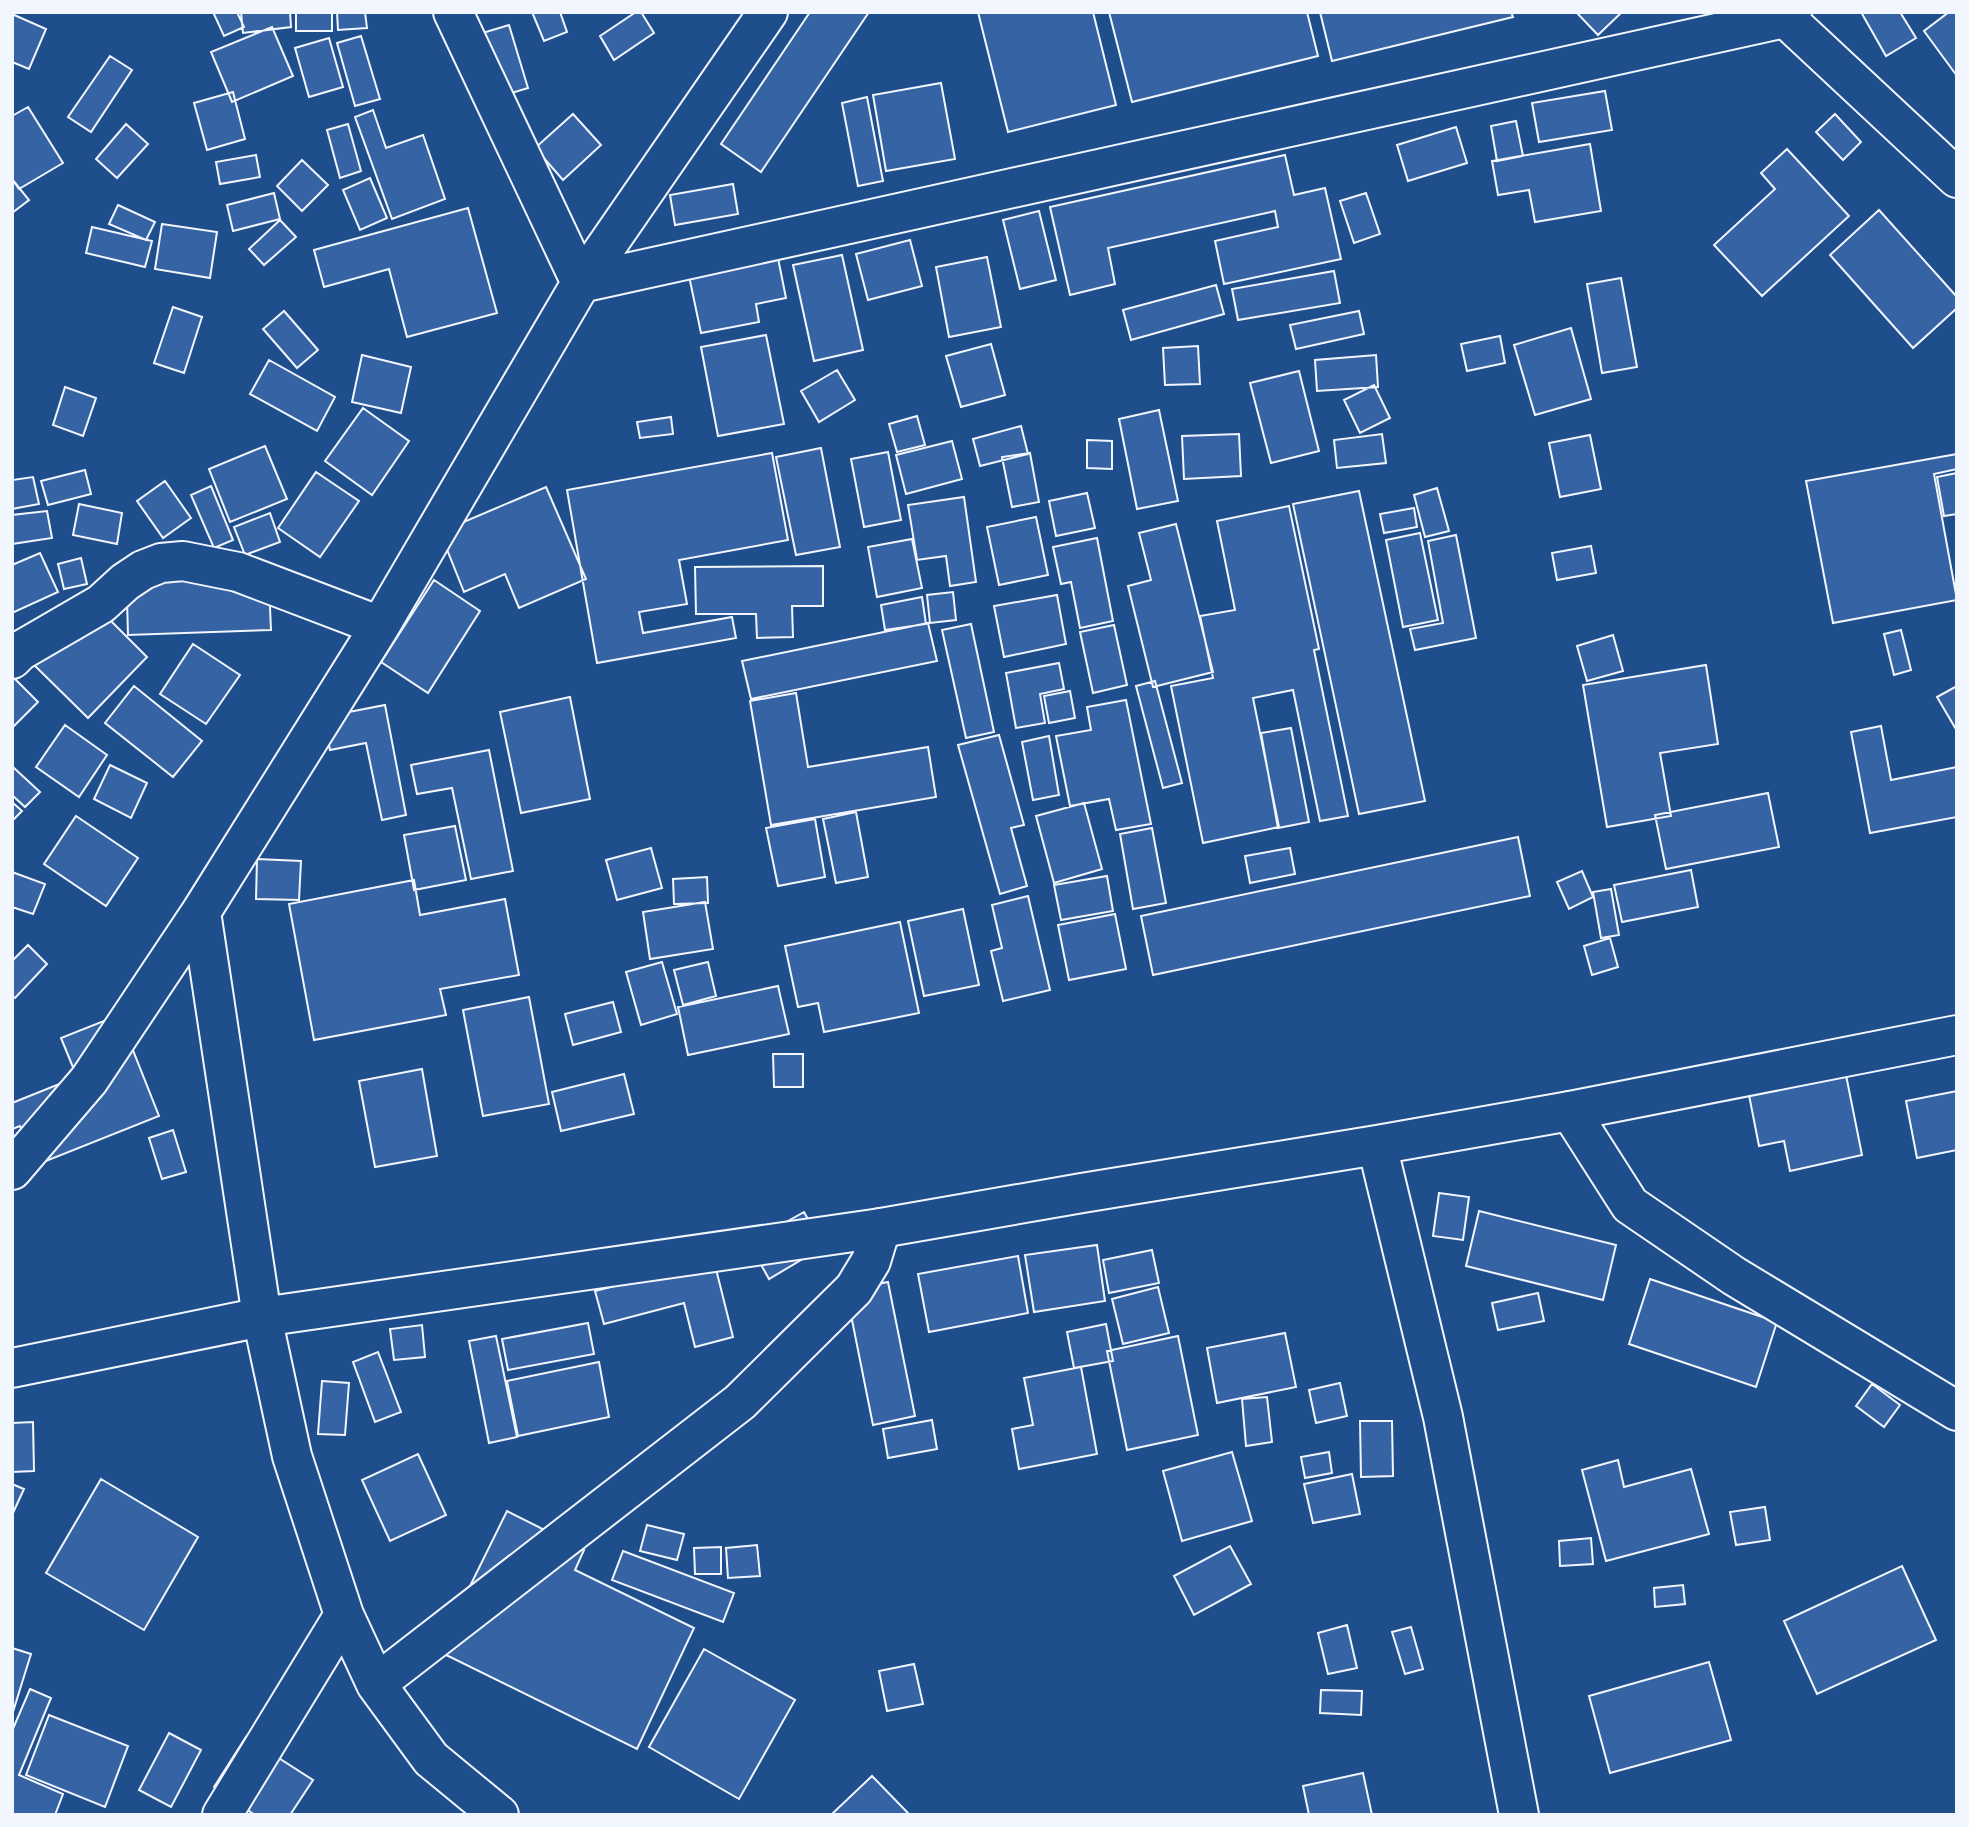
<svg xmlns="http://www.w3.org/2000/svg" width="1969" height="1827" viewBox="0 0 1969 1827" font-family="'Public Sans',sans-serif">
	<style>
		.building { fill: #3563a3; stroke: #f2f6ff; stroke-width: 2 }
		.lines { fill: none; stroke-linecap: round; stroke-linejoin: round }
		.minor-casing { stroke: #f2f6ff; stroke-width: 42 }
		.major-casing { stroke: #f2f6ff; stroke-width: 42 }
		.minor { stroke: #1f4e8c; stroke-width: 38 }
		.major { stroke: #1f4e8c; stroke-width: 38 }
	</style>
	<rect width="100%" height="100%" fill="#1f4e8c"/>
	<path class="building" d="M 213,12 L 237,12 L 244,27 L 224,36 Z
		M 241,12 L 290,12 L 291,27 L 243,33 Z
		M 296,12 L 332,12 L 332,31 L 296,31 Z
		M 337,12 L 365,12 L 367,28 L 338,30 Z
		M 532,12 L 560,12 L 567,32 L 544,41 Z
		M 636,12 L 641,12 L 654,33 L 614,60 L 600,36 Z
		M 810,12 L 869,12 L 761,172 L 721,144 Z
		M 978,12 L 1093,12 L 1116,105 L 1008,132 Z
		M 1109,12 L 1307,12 L 1318,56 L 1132,102 Z
		M 1320,12 L 1511,12 L 1513,17 L 1332,61 Z
		M 1576,12 L 1622,12 L 1598,35 Z
		M 1861,12 L 1900,12 L 1916,38 L 1886,56 Z
		M 1949,12 L 1957,12 L 1957,76 L 1924,31 Z
		M 12,14 L 46,29 L 29,69 L 12,62 Z
		M 509,25 L 528,88 L 485,101 L 466,38 Z
		M 272,27 L 293,76 L 232,102 L 211,52 Z
		M 361,36 L 380,99 L 355,106 L 337,43 Z
		M 329,38 L 343,87 L 309,97 L 295,48 Z
		M 110,56 L 132,70 L 91,132 L 68,117 Z
		M 941,83 L 955,159 L 886,171 L 873,95 Z
		M 1605,91 L 1612,130 L 1539,142 L 1532,103 Z
		M 233,92 L 245,139 L 207,150 L 194,103 Z
		M 867,97 L 883,181 L 858,186 L 842,103 Z
		M 28,107 L 63,163 L 19,189 L 12,179 L 12,116 Z
		M 373,110 L 386,148 L 423,135 L 445,199 L 392,219 L 355,117 Z
		M 573,114 L 601,145 L 563,180 L 535,148 Z
		M 1835,114 L 1861,142 L 1843,160 L 1816,132 Z
		M 1516,121 L 1523,156 L 1497,161 L 1491,126 Z
		M 126,124 L 148,144 L 117,178 L 96,159 Z
		M 348,124 L 361,171 L 340,178 L 327,130 Z
		M 1456,127 L 1467,163 L 1408,181 L 1397,145 Z
		M 1590,144 L 1601,211 L 1535,222 L 1529,190 L 1498,195 L 1492,161 Z
		M 1787,149 L 1849,216 L 1762,296 L 1714,245 L 1775,189 L 1761,173 Z
		M 256,155 L 260,177 L 220,184 L 216,162 Z
		M 1285,155 L 1294,195 L 1325,188 L 1341,259 L 1224,284 L 1215,241 L 1278,227 L 1275,211 L 1108,248 L 1115,284 L 1070,295 L 1050,207 Z
		M 302,160 L 328,185 L 302,211 L 277,186 Z
		M 370,178 L 387,218 L 360,230 L 343,190 Z
		M 12,179 L 29,200 L 12,213 Z
		M 733,184 L 738,214 L 675,225 L 670,195 Z
		M 274,193 L 280,219 L 233,231 L 227,205 Z
		M 1366,193 L 1380,234 L 1354,243 L 1340,201 Z
		M 118,205 L 155,222 L 146,240 L 109,224 Z
		M 468,208 L 497,313 L 407,337 L 389,269 L 324,287 L 314,250 Z
		M 1879,210 L 1957,297 L 1957,308 L 1913,348 L 1830,255 Z
		M 1039,211 L 1056,280 L 1020,289 L 1003,220 Z
		M 280,220 L 296,237 L 264,265 L 249,249 Z
		M 162,224 L 217,232 L 210,278 L 155,269 Z
		M 92,227 L 152,241 L 145,267 L 86,253 Z
		M 910,240 L 922,286 L 868,300 L 856,254 Z
		M 842,255 L 863,350 L 814,361 L 793,265 Z
		M 987,257 L 1001,327 L 949,337 L 936,267 Z
		M 778,258 L 786,298 L 756,304 L 759,322 L 701,333 L 689,276 Z
		M 1334,271 L 1340,303 L 1238,320 L 1232,289 Z
		M 1621,278 L 1637,367 L 1602,373 L 1587,284 Z
		M 1216,285 L 1224,314 L 1131,340 L 1123,310 Z
		M 173,307 L 202,317 L 184,373 L 154,363 Z
		M 284,311 L 318,350 L 297,368 L 263,329 Z
		M 1359,311 L 1364,334 L 1296,349 L 1290,325 Z
		M 1571,328 L 1591,399 L 1535,415 L 1514,345 Z
		M 766,335 L 784,424 L 718,436 L 701,347 Z
		M 1500,336 L 1505,363 L 1467,371 L 1461,344 Z
		M 991,344 L 1005,395 L 961,407 L 946,356 Z
		M 1198,346 L 1200,384 L 1165,385 L 1163,348 Z
		M 362,355 L 411,367 L 401,413 L 352,402 Z
		M 1376,355 L 1378,387 L 1317,391 L 1315,360 Z
		M 269,360 L 335,397 L 317,431 L 250,394 Z
		M 837,370 L 855,400 L 819,422 L 801,391 Z
		M 1299,371 L 1319,451 L 1271,463 L 1250,383 Z
		M 1374,385 L 1390,418 L 1360,433 L 1344,400 Z
		M 65,387 L 96,398 L 83,436 L 53,425 Z
		M 363,408 L 409,441 L 372,495 L 325,461 Z
		M 1159,410 L 1178,501 L 1137,509 L 1119,419 Z
		M 917,416 L 925,445 L 897,452 L 889,424 Z
		M 671,417 L 673,434 L 640,438 L 637,422 Z
		M 1021,426 L 1028,454 L 980,466 L 973,439 Z
		M 1239,434 L 1241,476 L 1184,479 L 1182,436 Z
		M 1382,434 L 1386,463 L 1337,468 L 1334,440 Z
		M 1590,435 L 1601,489 L 1560,497 L 1549,443 Z
		M 1087,440 L 1112,441 L 1112,469 L 1087,468 Z
		M 952,441 L 962,479 L 906,494 L 896,455 Z
		M 265,446 L 287,499 L 230,522 L 209,469 Z
		M 821,448 L 840,547 L 796,555 L 776,457 Z
		M 888,452 L 901,520 L 864,527 L 851,459 Z
		M 772,453 L 788,540 L 679,560 L 687,604 L 639,612 L 643,633 L 732,617 L 736,638 L 597,663 L 567,490 Z
		M 1030,453 L 1039,502 L 1012,507 L 1002,457 Z
		M 1957,454 L 1957,469 L 1934,474 L 1957,600 L 1833,623 L 1806,481 Z
		M 85,470 L 91,494 L 48,505 L 41,481 Z
		M 316,472 L 359,501 L 320,557 L 278,528 Z
		M 1957,473 L 1957,514 L 1944,516 L 1937,477 Z
		M 33,477 L 39,504 L 12,509 L 12,480 Z
		M 165,481 L 191,518 L 163,538 L 137,501 Z
		M 211,486 L 233,540 L 214,548 L 191,495 Z
		M 546,487 L 586,579 L 519,608 L 505,574 L 464,592 L 440,532 Z
		M 1437,488 L 1449,531 L 1425,537 L 1414,495 Z
		M 1359,491 L 1425,801 L 1359,814 L 1293,504 Z
		M 1087,493 L 1095,528 L 1056,536 L 1049,501 Z
		M 964,497 L 976,582 L 950,586 L 946,556 L 917,560 L 908,505 Z
		M 79,504 L 122,513 L 117,544 L 73,535 Z
		M 1289,506 L 1319,649 L 1314,650 L 1348,816 L 1320,821 L 1293,690 L 1253,698 L 1279,827 L 1203,843 L 1171,686 L 1213,678 L 1200,616 L 1235,610 L 1217,521 Z
		M 1414,508 L 1417,527 L 1384,533 L 1380,514 Z
		M 47,511 L 52,538 L 12,544 L 12,515 Z
		M 270,513 L 280,542 L 245,555 L 234,527 Z
		M 1036,517 L 1048,575 L 999,585 L 987,527 Z
		M 1176,524 L 1213,672 L 1153,687 L 1128,586 L 1151,580 L 1139,533 Z
		M 1420,533 L 1438,620 L 1403,627 L 1386,540 Z
		M 1456,535 L 1476,638 L 1415,650 L 1410,629 L 1443,623 L 1428,541 Z
		M 1097,538 L 1113,621 L 1080,628 L 1071,582 L 1061,584 L 1053,547 Z
		M 912,539 L 922,588 L 877,597 L 868,547 Z
		M 1591,546 L 1596,573 L 1557,580 L 1552,553 Z
		M 40,553 L 58,592 L 12,613 L 12,565 Z
		M 81,558 L 87,584 L 64,589 L 58,564 Z
		M 268,562 L 271,630 L 128,635 L 126,566 Z
		M 823,566 L 823,606 L 792,606 L 793,637 L 757,638 L 756,614 L 696,614 L 695,567 Z
		M 434,580 L 480,611 L 428,693 L 381,662 Z
		M 953,592 L 956,620 L 930,623 L 927,595 Z
		M 1057,595 L 1066,644 L 1004,657 L 994,606 Z
		M 87,597 L 147,657 L 88,718 L 27,658 Z
		M 922,597 L 926,624 L 885,630 L 881,605 Z
		M 928,623 L 937,661 L 751,699 L 742,661 Z
		M 971,624 L 994,732 L 966,738 L 942,630 Z
		M 1114,625 L 1127,685 L 1093,693 L 1080,632 Z
		M 1901,630 L 1911,670 L 1894,675 L 1884,634 Z
		M 1613,635 L 1623,671 L 1587,681 L 1577,646 Z
		M 193,644 L 240,675 L 206,724 L 160,694 Z
		M 1059,663 L 1064,689 L 1040,694 L 1045,723 L 1016,728 L 1006,673 Z
		M 1706,665 L 1718,744 L 1660,753 L 1671,816 L 1607,827 L 1583,685 Z
		M 12,676 L 38,702 L 12,728 Z
		M 1155,681 L 1182,783 L 1163,788 L 1136,686 Z
		M 134,686 L 202,741 L 173,777 L 105,723 Z
		M 1957,686 L 1957,731 L 1937,697 Z
		M 1070,691 L 1075,718 L 1049,723 L 1044,696 Z
		M 796,693 L 808,767 L 928,747 L 936,797 L 771,825 L 750,701 Z
		M 570,697 L 590,799 L 521,813 L 500,712 Z
		M 1126,700 L 1151,824 L 1116,830 L 1109,799 L 1070,806 L 1056,736 L 1091,730 L 1087,707 Z
		M 385,705 L 406,815 L 382,820 L 366,743 L 330,750 L 323,717 Z
		M 65,725 L 107,755 L 79,797 L 36,767 Z
		M 1881,726 L 1891,780 L 1957,767 L 1957,817 L 1870,833 L 1851,732 Z
		M 1291,728 L 1309,822 L 1278,828 L 1261,733 Z
		M 999,735 L 1024,825 L 1011,828 L 1027,886 L 1000,894 L 958,745 Z
		M 1049,736 L 1059,795 L 1033,800 L 1022,742 Z
		M 489,750 L 513,871 L 471,879 L 452,788 L 417,794 L 411,765 Z
		M 110,765 L 147,783 L 131,818 L 94,799 Z
		M 14,768 L 40,792 L 25,807 L 12,795 L 12,770 Z
		M 1768,793 L 1779,847 L 1666,869 L 1655,815 Z
		M 12,802 L 22,811 L 12,821 Z
		M 1084,803 L 1102,869 L 1054,883 L 1036,816 Z
		M 856,812 L 868,877 L 836,883 L 823,819 Z
		M 76,816 L 138,858 L 106,906 L 44,864 Z
		M 815,819 L 825,877 L 778,886 L 766,828 Z
		M 455,826 L 466,880 L 414,890 L 404,835 Z
		M 1152,828 L 1166,903 L 1133,909 L 1120,834 Z
		M 1518,837 L 1530,896 L 1153,975 L 1141,916 Z
		M 651,848 L 662,888 L 617,900 L 606,860 Z
		M 1290,848 L 1295,874 L 1250,883 L 1245,856 Z
		M 257,859 L 301,861 L 299,900 L 256,899 Z
		M 1691,870 L 1698,907 L 1622,922 L 1614,885 Z
		M 1582,871 L 1593,897 L 1569,909 L 1557,882 Z
		M 12,872 L 45,884 L 33,914 L 12,907 Z
		M 1107,876 L 1113,911 L 1061,920 L 1054,885 Z
		M 707,877 L 708,903 L 674,904 L 673,879 Z
		M 414,880 L 420,915 L 505,899 L 519,975 L 440,989 L 446,1015 L 314,1040 L 289,904 Z
		M 1611,889 L 1619,935 L 1601,938 L 1593,892 Z
		M 1028,896 L 1050,990 L 1003,1001 L 991,951 L 1002,948 L 992,905 Z
		M 705,902 L 713,949 L 650,959 L 643,912 Z
		M 963,909 L 979,985 L 924,996 L 908,921 Z
		M 1115,914 L 1126,969 L 1069,980 L 1058,925 Z
		M 900,922 L 919,1013 L 824,1032 L 818,1003 L 798,1007 L 785,946 Z
		M 1610,938 L 1618,967 L 1592,975 L 1584,946 Z
		M 28,945 L 47,964 L 15,998 L 12,996 L 12,961 Z
		M 662,962 L 677,1014 L 641,1025 L 626,972 Z
		M 708,962 L 716,996 L 683,1005 L 674,970 Z
		M 778,986 L 789,1034 L 688,1055 L 678,1007 Z
		M 529,997 L 549,1104 L 483,1116 L 463,1010 Z
		M 613,1002 L 621,1032 L 573,1045 L 565,1014 Z
		M 119,1015 L 159,1116 L 36,1165 L 20,1126 L 12,1129 L 12,1103 L 77,1077 L 61,1038 Z
		M 773,1054 L 803,1054 L 803,1087 L 774,1087 Z
		M 422,1069 L 437,1156 L 375,1167 L 359,1081 Z
		M 624,1074 L 634,1114 L 561,1131 L 552,1092 Z
		M 1846,1075 L 1862,1155 L 1790,1171 L 1784,1141 L 1759,1146 L 1749,1095 Z
		M 1957,1091 L 1957,1150 L 1917,1158 L 1906,1101 Z
		M 173,1130 L 186,1172 L 162,1179 L 149,1138 Z
		M 1439,1193 L 1469,1197 L 1463,1240 L 1433,1236 Z
		M 1479,1211 L 1616,1245 L 1603,1300 L 1466,1266 Z
		M 804,1212 L 823,1247 L 769,1279 L 749,1243 Z
		M 1097,1245 L 1105,1301 L 1034,1312 L 1025,1255 Z
		M 1152,1250 L 1159,1283 L 1109,1293 L 1103,1260 Z
		M 1018,1256 L 1028,1313 L 929,1332 L 918,1274 Z
		M 714,1261 L 733,1337 L 695,1347 L 684,1303 L 604,1324 L 595,1291 Z
		M 1650,1279 L 1777,1322 L 1756,1387 L 1629,1344 Z
		M 888,1282 L 915,1416 L 873,1425 L 846,1290 Z
		M 1158,1287 L 1169,1333 L 1123,1344 L 1112,1299 Z
		M 1538,1293 L 1544,1321 L 1498,1330 L 1492,1303 Z
		M 588,1323 L 594,1354 L 508,1370 L 502,1339 Z
		M 1106,1324 L 1113,1361 L 1074,1368 L 1067,1332 Z
		M 422,1325 L 425,1357 L 394,1360 L 390,1329 Z
		M 1285,1333 L 1296,1387 L 1217,1403 L 1207,1348 Z
		M 496,1336 L 517,1437 L 489,1443 L 469,1341 Z
		M 1178,1336 L 1198,1435 L 1127,1450 L 1107,1351 Z
		M 378,1352 L 401,1412 L 375,1422 L 353,1362 Z
		M 599,1362 L 609,1417 L 518,1436 L 507,1381 Z
		M 1081,1367 L 1097,1454 L 1019,1469 L 1012,1429 L 1033,1425 L 1024,1378 Z
		M 322,1381 L 349,1383 L 345,1435 L 318,1434 Z
		M 1340,1383 L 1347,1416 L 1316,1423 L 1309,1390 Z
		M 1872,1384 L 1900,1405 L 1884,1427 L 1856,1406 Z
		M 1267,1397 L 1272,1442 L 1246,1446 L 1242,1399 Z
		M 932,1420 L 937,1449 L 888,1458 L 883,1429 Z
		M 1360,1421 L 1392,1421 L 1393,1476 L 1361,1477 Z
		M 33,1422 L 34,1471 L 12,1472 L 12,1423 Z
		M 1232,1452 L 1252,1521 L 1182,1541 L 1163,1471 Z
		M 1329,1452 L 1332,1473 L 1305,1478 L 1301,1457 Z
		M 418,1454 L 446,1515 L 390,1541 L 362,1480 Z
		M 1618,1460 L 1624,1487 L 1691,1469 L 1709,1534 L 1606,1561 L 1582,1470 Z
		M 1352,1474 L 1360,1514 L 1313,1523 L 1304,1484 Z
		M 101,1479 L 198,1537 L 144,1630 L 46,1573 Z
		M 12,1484 L 24,1489 L 12,1515 Z
		M 1765,1507 L 1770,1540 L 1736,1545 L 1730,1512 Z
		M 507,1511 L 584,1550 L 575,1570 L 694,1628 L 637,1749 L 438,1651 Z
		M 647,1525 L 684,1534 L 677,1560 L 640,1551 Z
		M 1591,1538 L 1593,1564 L 1560,1566 L 1559,1541 Z
		M 757,1545 L 760,1576 L 728,1578 L 726,1548 Z
		M 1230,1546 L 1251,1584 L 1194,1615 L 1174,1576 Z
		M 721,1547 L 721,1574 L 695,1574 L 694,1548 Z
		M 623,1551 L 734,1593 L 723,1622 L 612,1580 Z
		M 1902,1566 L 1936,1640 L 1817,1694 L 1784,1621 Z
		M 1683,1585 L 1685,1604 L 1655,1607 L 1654,1588 Z
		M 1347,1625 L 1357,1668 L 1328,1674 L 1318,1633 Z
		M 1411,1627 L 1423,1669 L 1405,1674 L 1392,1632 Z
		M 12,1648 L 31,1654 L 12,1715 Z
		M 704,1649 L 795,1700 L 739,1799 L 649,1747 Z
		M 1709,1662 L 1731,1740 L 1610,1773 L 1589,1696 Z
		M 914,1664 L 923,1704 L 887,1711 L 879,1671 Z
		M 30,1689 L 51,1698 L 19,1775 L 63,1794 L 55,1815 L 12,1815 L 12,1731 Z
		M 1321,1690 L 1362,1691 L 1361,1715 L 1320,1713 Z
		M 49,1715 L 128,1746 L 105,1807 L 26,1775 Z
		M 169,1733 L 201,1750 L 171,1807 L 139,1790 Z
		M 246,1737 L 313,1780 L 290,1815 L 255,1815 L 214,1787 Z
		M 1363,1773 L 1372,1815 L 1309,1815 L 1303,1786 Z
		M 872,1776 L 908,1813 L 906,1815 L 835,1815 L 833,1813 Z"/>
	<g class="lines">
		<defs>
			<path id="minor" d="M 453,12 L 581,283 L 1785,18 L 1792,12
				M 1779,12 L 1957,178
				M 12,659 L 20,651 L 101,604 L 125,582 L 143,570 L 161,563 L 183,561 L 238,572 L 380,626
				M 201,912 L 262,1317 L 292,1456 L 344,1615 L 376,1684 L 431,1759 L 499,1815
				M 1570,1111 L 1630,1205 L 1734,1276 L 1957,1411
				M 12,1170 L 89,1080 L 201,912 L 380,626 L 581,283 L 768,12
				M 376,1684 L 740,1402 L 854,1289 L 871,1261 L 881,1228
				M 222,1815 L 344,1615"/>
			<path id="major" d="M 1377,1145 L 1443,1417 L 1519,1815
				M 12,1368 L 262,1317 L 881,1228 L 1082,1193 L 1377,1145 L 1570,1111 L 1957,1035"/>
		</defs>
		<use href="#minor" class="minor-casing"/>
		<use href="#major" class="major-casing"/>
		<use href="#minor" class="minor"/>
		<use href="#major" class="major"/>
	</g>
	<rect width="1969" height="1827" fill="none" stroke="#f2f6ff" stroke-width="28"/>
</svg>
